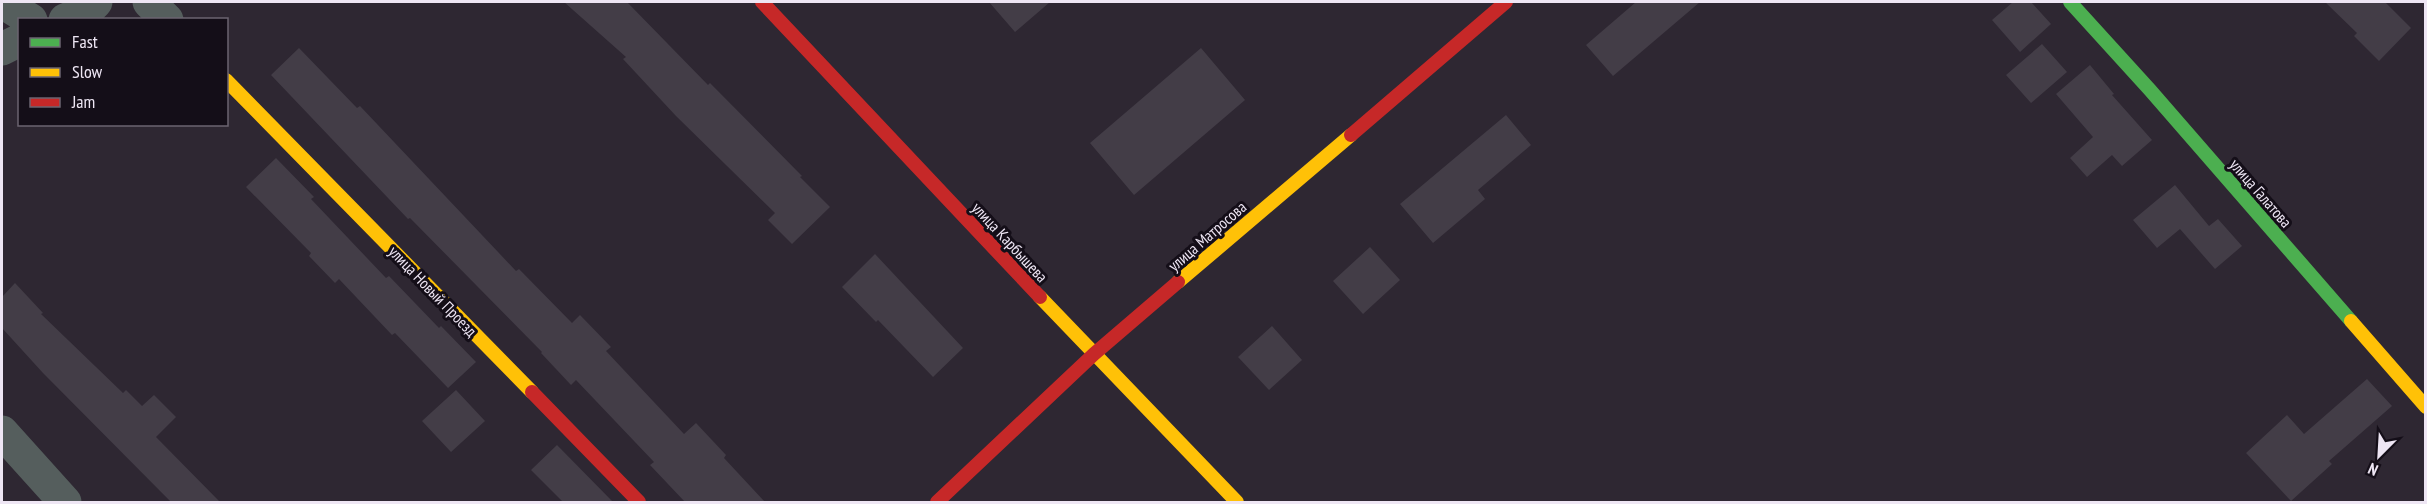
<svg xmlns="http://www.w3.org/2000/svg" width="2427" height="504" viewBox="0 0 2427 504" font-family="'PT Sans Narrow',sans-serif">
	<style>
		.building { fill: #433d47 }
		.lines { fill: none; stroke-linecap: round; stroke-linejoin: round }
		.street { stroke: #555e5d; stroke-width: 33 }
		.fast { stroke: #4caf50; stroke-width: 14 }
		.slow { stroke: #ffc107; stroke-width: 14 }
		.jam { stroke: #c62828; stroke-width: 14 }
		.labels { text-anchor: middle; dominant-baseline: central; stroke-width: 6; stroke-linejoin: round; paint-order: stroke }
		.street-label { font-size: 16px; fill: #eee6f4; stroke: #140e18 }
	</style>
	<rect width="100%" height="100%" fill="#2e2732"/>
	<path class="building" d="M 564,2 L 627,2 L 708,85 L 710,83 L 802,176 L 800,177 L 830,207 L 792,244 L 768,220 L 775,213 L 676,116 L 623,59 L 626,57 Z
		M 989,2 L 1050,2 L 1015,32 Z
		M 1636,2 L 1700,2 L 1613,76 L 1586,45 Z
		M 2013,2 L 2031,2 L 2051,24 L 2020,52 L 1992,20 Z
		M 2325,2 L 2385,2 L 2411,28 L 2379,61 L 2354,36 L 2357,33 Z
		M 2042,44 L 2067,72 L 2031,103 L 2006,75 Z
		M 299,48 L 357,108 L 360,106 L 516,271 L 519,269 L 572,323 L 580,315 L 611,347 L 606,351 L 684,434 L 696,423 L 726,455 L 724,458 L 765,502 L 685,502 L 650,465 L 654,462 L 576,380 L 571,385 L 541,353 L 542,352 L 410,218 L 408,219 L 271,75 Z
		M 1201,48 L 1245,100 L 1134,195 L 1090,143 Z
		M 2090,65 L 2114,94 L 2112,95 L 2152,140 L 2122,166 L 2112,155 L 2087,177 L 2070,158 L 2093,137 L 2056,94 Z
		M 1506,115 L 1531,145 L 1478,190 L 1485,199 L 1433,243 L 1400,204 Z
		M 276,158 L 314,197 L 311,199 L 386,278 L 389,276 L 439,328 L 441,326 L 476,362 L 448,388 L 395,333 L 392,335 L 339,279 L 335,283 L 309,256 L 311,253 L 246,187 Z
		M 2175,185 L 2209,226 L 2218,219 L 2242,246 L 2215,269 L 2180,229 L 2157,248 L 2133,220 Z
		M 1370,247 L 1400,280 L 1363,314 L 1333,281 Z
		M 875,254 L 963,348 L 933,377 L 878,320 L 876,322 L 842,287 Z
		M 15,283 L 43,313 L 41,314 L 123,393 L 126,390 L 142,406 L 154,395 L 176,417 L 156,437 L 220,502 L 171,502 L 43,373 L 2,328 L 2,297 Z
		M 1272,326 L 1302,360 L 1269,390 L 1238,357 Z
		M 2367,379 L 2392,406 L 2329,461 L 2332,464 L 2291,501 L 2246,453 L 2287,415 L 2304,434 Z
		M 456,390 L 485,421 L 451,452 L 422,421 Z
		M 557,445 L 613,502 L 563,502 L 531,470 Z"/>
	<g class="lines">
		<path class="street" d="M 2,2 L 31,20
			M 149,2 L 167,20
			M 65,20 L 88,10 L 96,2
			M 2,49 L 20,40
			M 2,432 L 65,502"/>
		<path class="fast" d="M 2070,2 L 2150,90 L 2351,321"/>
		<path class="slow" d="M 226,80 L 532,392
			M 1178,282 L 1351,135
			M 1040,297 L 1237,502
			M 2351,321 L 2426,407"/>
		<path class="jam" d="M 762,2 L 1040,297
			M 1351,135 L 1506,2
			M 532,392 L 639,502
			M 937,502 L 1094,354 L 1178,282"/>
	</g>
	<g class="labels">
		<g class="street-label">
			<text transform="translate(2261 193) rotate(49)">улица Галатова</text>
			<text transform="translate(1207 236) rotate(-41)">улица Матросова</text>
			<text transform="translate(1010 242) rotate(47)">улица Карбышева</text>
			<text transform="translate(433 291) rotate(46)">улица Новый Проезд</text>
		</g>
	</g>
	<rect width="2427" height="504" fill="none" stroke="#eee6f4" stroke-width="6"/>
	<rect x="18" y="18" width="210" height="108" fill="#140e18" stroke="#6b6470" stroke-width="1.5"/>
	<rect x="30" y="38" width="30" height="9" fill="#4caf50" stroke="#6b6470" stroke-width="1.5"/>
	<text x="72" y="48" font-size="18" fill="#eee6f4">Fast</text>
	<rect x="30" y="68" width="30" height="9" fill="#ffc107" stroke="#6b6470" stroke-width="1.5"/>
	<text x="72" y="78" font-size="18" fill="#eee6f4">Slow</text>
	<rect x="30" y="98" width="30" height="9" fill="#c62828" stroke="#6b6470" stroke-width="1.5"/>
	<text x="72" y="108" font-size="18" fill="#eee6f4">Jam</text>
	<g transform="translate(2379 456) rotate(204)" stroke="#140e18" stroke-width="4.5" paint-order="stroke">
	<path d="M0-4.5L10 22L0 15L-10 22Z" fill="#eee6f4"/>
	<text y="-9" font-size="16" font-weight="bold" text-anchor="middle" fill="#eee6f4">N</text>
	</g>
</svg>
